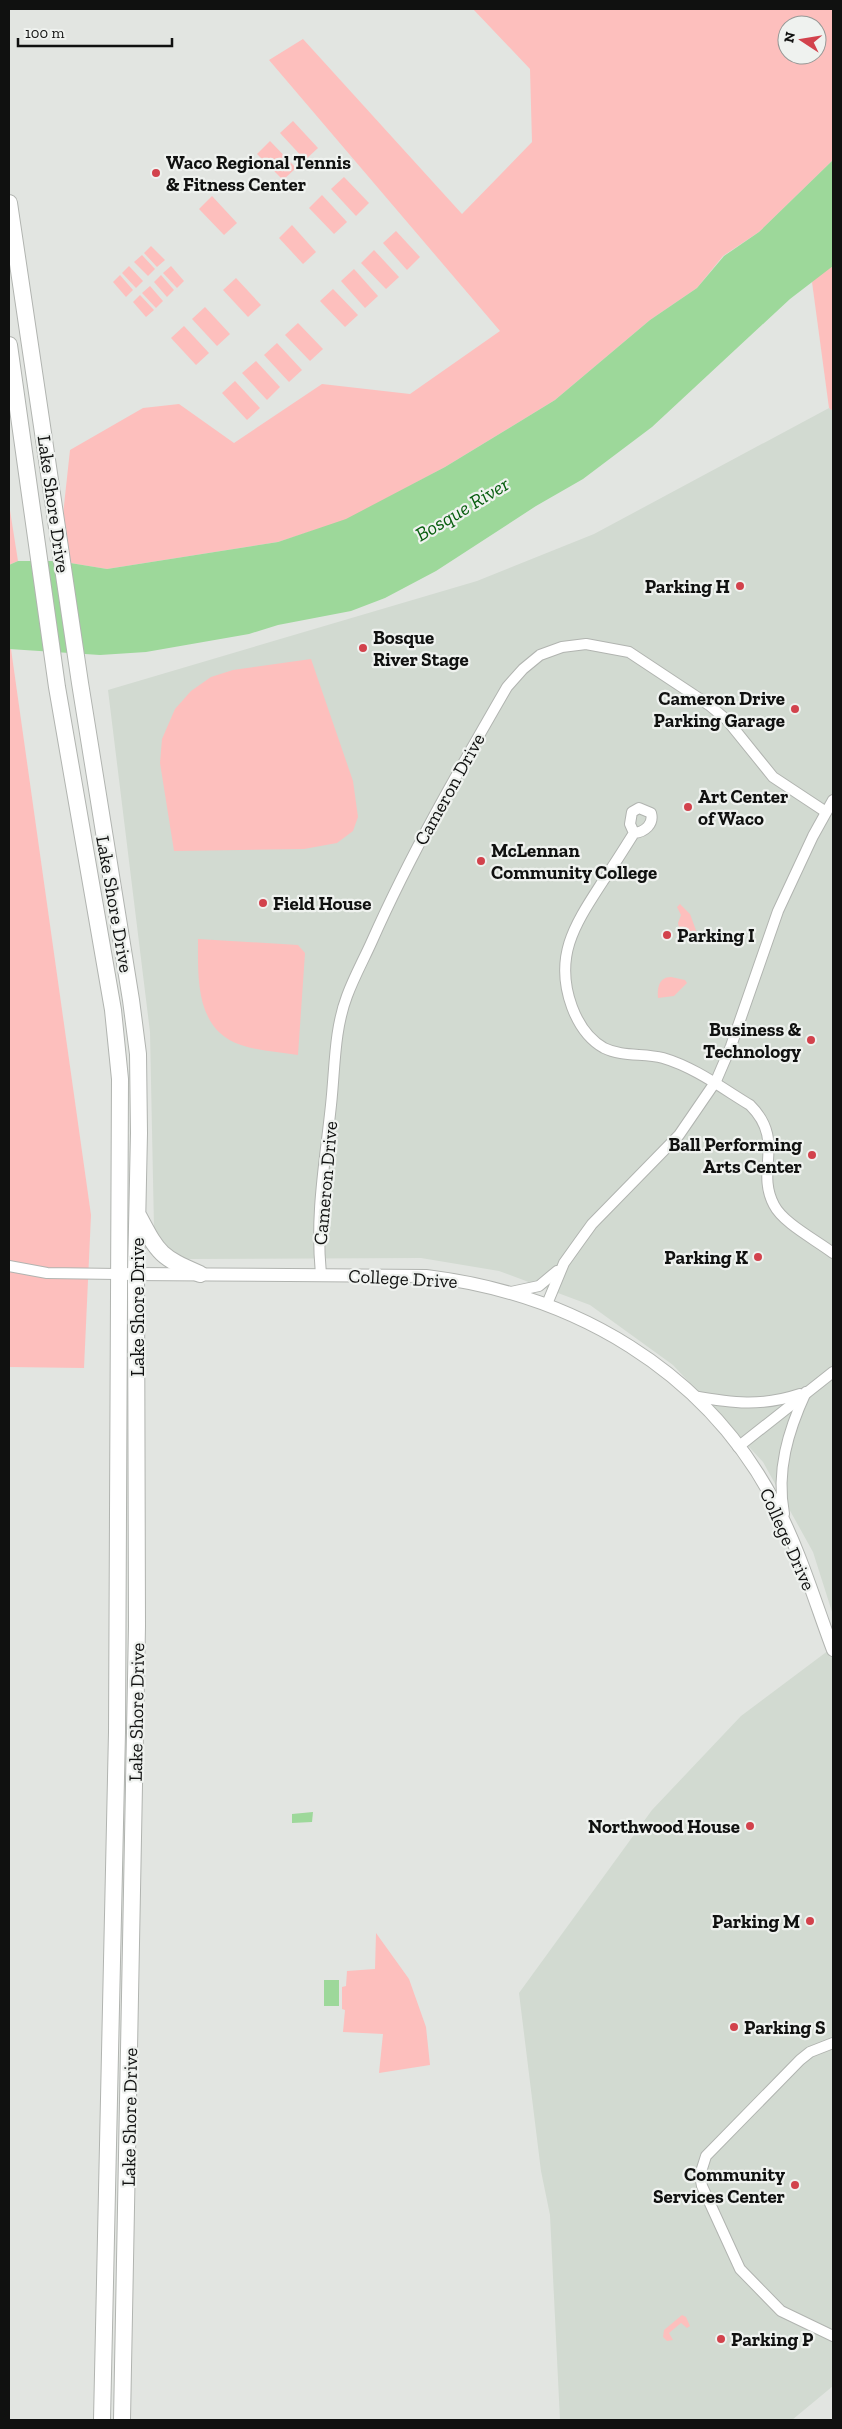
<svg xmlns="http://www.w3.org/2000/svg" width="842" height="2429" font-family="'Zilla Slab',serif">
<rect width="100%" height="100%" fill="#e2e5e1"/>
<!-- built -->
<g fill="#d2dad1">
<polygon points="829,408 833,411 833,1615 813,1552 763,1462 673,1365 590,1305 499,1271 421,1258 186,1259 173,1256 157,1238 154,1228 150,1032 108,690 477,581 594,534"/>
<polygon points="833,1647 833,2386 792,2420 560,2420 550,2215 541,2171 519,1993 652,1810 741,1716"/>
</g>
<!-- green -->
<g fill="#fdbfbd" fill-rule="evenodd">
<path d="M473,9H833V160L759,232L723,256L697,288L650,320L555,400L445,467L346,520L278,542L107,569L58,561L70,450L143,408L179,404L234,443L322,384L410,394L500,331L269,60L303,39L462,214L532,142L530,69ZM787,25H817V55H787Z"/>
<polygon points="293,121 318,148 305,160 280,133"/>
<polygon points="270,141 296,168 283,180 257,154"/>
<polygon points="344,177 369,203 356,216 331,189"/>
<polygon points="322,195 347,222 334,234 309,208"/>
<polygon points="212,196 237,223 224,235 199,209"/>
<polygon points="292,225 316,252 303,264 279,238"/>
<polygon points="396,231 420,257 407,270 383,243"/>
<polygon points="151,246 165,260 157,267 144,253"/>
<polygon points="374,250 399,277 386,289 361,263"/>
<polygon points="142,255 155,269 148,276 134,262"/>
<polygon points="833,261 833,411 829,408 812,282"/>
<polygon points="129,266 143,281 136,288 122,273"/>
<polygon points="171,266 184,281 177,288 163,273"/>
<polygon points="354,269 378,296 365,308 341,281"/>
<polygon points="120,275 133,290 126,297 113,282"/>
<polygon points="161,275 174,290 167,297 154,282"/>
<polygon points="236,278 261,305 248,317 223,290"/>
<polygon points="150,286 163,301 156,308 142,293"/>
<polygon points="333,289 358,315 345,327 320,301"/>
<polygon points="140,295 154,310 146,317 133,302"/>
<polygon points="205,307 230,334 217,346 192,319"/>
<polygon points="298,323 323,349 310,361 285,335"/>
<polygon points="184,326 209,353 196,365 171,338"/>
<polygon points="277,343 302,370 289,382 264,355"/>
<polygon points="256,361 280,387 267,400 242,373"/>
<polygon points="235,381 260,408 247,420 222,393"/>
<polygon points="9,504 18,561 9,565"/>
<polygon points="9,649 11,649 91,1215 84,1368 9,1367"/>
<polygon points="311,659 353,781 358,817 353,831 337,843 304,849 174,851 160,763 162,739 175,709 191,691 211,677 233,670"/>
<polygon points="680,904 690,914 697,933 694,937 680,933 678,923 681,915 677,907"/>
<path d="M198,939L298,945L305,953L298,1055C280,1052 259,1051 241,1045C195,1030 198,978 198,939Z"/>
<path d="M671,977L685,980L687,983L674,996L658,998C657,988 659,977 671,977Z"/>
<polygon points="376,1933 409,1979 426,2027 430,2065 379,2073 383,2034 343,2032 345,2010 342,2009 342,1987 346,1986 347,1971 375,1969"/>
<polygon points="682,2315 686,2317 690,2326 687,2328 681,2323 669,2333 673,2340 667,2341 663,2337 664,2330"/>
</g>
<!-- water -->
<g fill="#9dd89a">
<polygon points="833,160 833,266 790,299 652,427 583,479 536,506 436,571 385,598 351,611 278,625 249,634 146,652 100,655 9,649 9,565 18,561 58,561 107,569 278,542 346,519 445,467 555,400 650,320 697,288 724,256 759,232"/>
<polygon points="313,1812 312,1822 292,1823 292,1814"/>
<rect x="324" y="1980" width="15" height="26"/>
</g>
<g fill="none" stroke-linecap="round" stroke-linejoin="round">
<!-- minor casing -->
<g stroke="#b1b4b0" stroke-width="12">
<g id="minor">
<path d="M634,833L630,824L632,812L639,808L651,813C654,824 645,832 634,833C624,849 614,865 603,881C576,923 553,955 572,1007C578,1023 588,1039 604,1048C622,1057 644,1053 663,1058C694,1067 722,1088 750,1105C786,1141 755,1169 774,1205C783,1223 816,1240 833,1253"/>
<polyline points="9,1266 47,1273 118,1274"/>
<path d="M321,1274C315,1214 325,1163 331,1105C335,1069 334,1030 347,996C354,977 364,959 372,941C411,853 459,770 507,687L523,669L540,655L562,647L586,644L629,652L709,705L727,720L773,777L826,812"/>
<polyline points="511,1292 539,1286 557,1271"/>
<polyline points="547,1304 564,1263 579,1242 592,1224 679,1135 716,1081 731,1046 778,911 813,836 833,800"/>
<path d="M693,1396C732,1403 761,1407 800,1394"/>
<polyline points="738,1447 833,1372"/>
<path d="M784,1514C776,1471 788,1431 806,1392"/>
<polyline points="833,2043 810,2052 800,2060 706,2156 700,2175 702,2186 740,2269 781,2311 833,2336"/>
</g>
</g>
<!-- tertiary casing -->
<g stroke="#b1b4b0" stroke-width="14">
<path id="tertiary" d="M128,1274L426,1276C574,1294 706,1370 776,1505C800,1551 815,1602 833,1650"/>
</g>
<!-- primary casing -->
<g stroke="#b1b4b0" stroke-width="18">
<g id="primary">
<polyline points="9,203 80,683 131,1000 138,1054 139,1133 136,1274 137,1626 122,2420"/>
<polyline points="9,345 57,687 113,1010 120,1079 117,1732 102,2420"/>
<path d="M139,1217C159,1255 161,1257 200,1274"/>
</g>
</g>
<!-- minor -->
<use href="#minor" stroke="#fff" stroke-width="10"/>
<!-- tertiary -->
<use href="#tertiary" stroke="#fff" stroke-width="12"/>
<!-- primary -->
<use href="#primary" stroke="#fff" stroke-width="16"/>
</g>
<!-- markers -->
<g fill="#d2424c" stroke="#eff2ef" stroke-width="2">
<circle cx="156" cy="173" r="5"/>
<circle cx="740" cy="586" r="5"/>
<circle cx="363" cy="648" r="5"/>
<circle cx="795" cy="709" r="5"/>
<circle cx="688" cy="807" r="5"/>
<circle cx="481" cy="861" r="5"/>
<circle cx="263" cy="903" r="5"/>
<circle cx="667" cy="935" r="5"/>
<circle cx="811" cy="1040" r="5"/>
<circle cx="812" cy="1155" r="5"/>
<circle cx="758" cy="1257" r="5"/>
<circle cx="750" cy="1826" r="5"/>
<circle cx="810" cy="1921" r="5"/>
<circle cx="734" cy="2027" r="5"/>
<circle cx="795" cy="2185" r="5"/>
<circle cx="721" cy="2339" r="5"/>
</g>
<g text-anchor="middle" stroke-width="4.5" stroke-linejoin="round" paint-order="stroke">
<!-- poi labels -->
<g font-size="19" font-weight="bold" fill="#101110" stroke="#eff2ef" text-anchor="start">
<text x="166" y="169">Waco Regional Tennis<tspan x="166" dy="22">&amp; Fitness Center</tspan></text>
<text x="730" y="593" text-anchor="end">Parking H</text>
<text x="373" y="644">Bosque<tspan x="373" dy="22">River Stage</tspan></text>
<text x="785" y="705" text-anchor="end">Cameron Drive<tspan x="785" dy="22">Parking Garage</tspan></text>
<text x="698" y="803">Art Center<tspan x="698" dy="22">of Waco</tspan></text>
<text x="491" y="857">McLennan<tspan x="491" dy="22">Community College</tspan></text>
<text x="273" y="910">Field House</text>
<text x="677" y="942">Parking I</text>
<text x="801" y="1036" text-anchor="end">Business &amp;<tspan x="801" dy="22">Technology</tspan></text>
<text x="802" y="1151" text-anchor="end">Ball Performing<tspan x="802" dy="22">Arts Center</tspan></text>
<text x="748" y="1264" text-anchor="end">Parking K</text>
<text x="740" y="1833" text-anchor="end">Northwood House</text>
<text x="800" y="1928" text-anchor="end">Parking M</text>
<text x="744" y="2034">Parking S</text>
<text x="785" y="2181" text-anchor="end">Community<tspan x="785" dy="22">Services Center</tspan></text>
<text x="731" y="2346">Parking P</text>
</g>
<!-- street labels -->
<g font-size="19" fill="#101110" stroke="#eff2ef">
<text transform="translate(54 504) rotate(82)" y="7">Lake Shore Drive</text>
<text transform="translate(449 789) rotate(-61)" y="7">Cameron Drive</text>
<text transform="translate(115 904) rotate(80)" y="7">Lake Shore Drive</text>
<text transform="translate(325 1183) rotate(-85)" y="7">Cameron Drive</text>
<text transform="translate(403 1278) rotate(3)" y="7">College Drive</text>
<text transform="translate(137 1307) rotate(-90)" y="7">Lake Shore Drive</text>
<text transform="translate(788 1539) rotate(66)" y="7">College Drive</text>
<text transform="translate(136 1712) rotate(-89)" y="7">Lake Shore Drive</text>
<text transform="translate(129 2117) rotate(-89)" y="7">Lake Shore Drive</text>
</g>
<!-- water labels -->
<g font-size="20" font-style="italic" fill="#065d0d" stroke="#eff2ef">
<text transform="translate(462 509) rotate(-31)" y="7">Bosque River</text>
</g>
</g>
<!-- border -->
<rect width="842" height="2429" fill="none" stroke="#101110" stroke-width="20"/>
<!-- north arrow -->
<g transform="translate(802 40) rotate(282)"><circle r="24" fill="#eff2ef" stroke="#969896"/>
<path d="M0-4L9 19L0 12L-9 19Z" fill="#d2424c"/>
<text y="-8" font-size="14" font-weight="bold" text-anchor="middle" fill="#101110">N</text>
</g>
<!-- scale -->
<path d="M18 38v8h154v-8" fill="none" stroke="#101110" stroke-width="2.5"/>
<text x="25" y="38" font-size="15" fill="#101110" stroke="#eff2ef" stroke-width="4" paint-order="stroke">100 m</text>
</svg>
